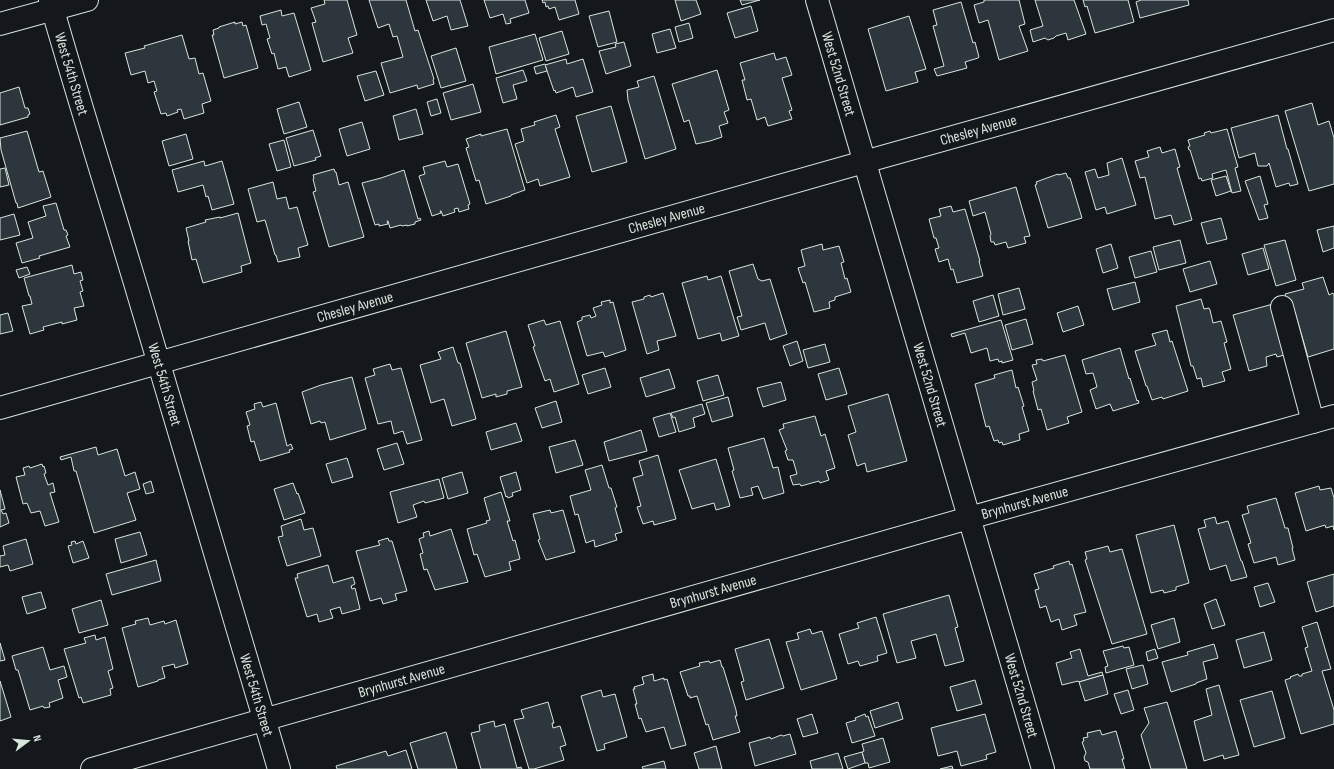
<svg xmlns="http://www.w3.org/2000/svg" width="1334" height="769" font-family="'Sofia Sans Condensed',sans-serif">
<rect width="100%" height="100%" fill="#14181c"/>
<!-- building -->
<g fill="#2c363c" stroke="#d8e6dc">
<polygon points="324,0 347,0 357,35 348,38 353,53 323,62 312,23 316,22 311,8 325,4"/>
<polygon points="369,0 406,0 415,31 418,30 434,79 433,80 434,84 418,89 417,85 390,93 381,63 403,57 397,36 393,37 389,24 378,28"/>
<polygon points="426,0 460,0 468,26 451,30 447,16 433,21"/>
<polygon points="484,0 525,0 529,13 510,19 511,23 506,24 503,14 490,18"/>
<polygon points="542,0 575,0 579,14 559,20 555,7 549,9 548,6 546,7 545,2 543,3"/>
<polygon points="675,0 696,0 701,14 681,21"/>
<polygon points="740,0 760,0 742,5"/>
<polygon points="984,0 1019,0 1025,24 1019,26 1028,51 999,60 988,20 979,23 974,5 984,2"/>
<polygon points="1035,0 1074,0 1086,34 1068,40 1066,33 1056,36 1054,38 1048,40 1045,38 1033,42 1030,30 1043,26"/>
<polygon points="1083,0 1128,0 1134,22 1095,33 1087,6 1085,7"/>
<polygon points="1141,0 1188,0 1189,5 1140,18 1136,2"/>
<polygon points="961,2 973,43 975,42 979,57 978,58 965,62 967,68 937,76 934,69 944,66 933,26 937,25 933,10"/>
<polygon points="751,6 758,31 735,38 727,13"/>
<polygon points="281,10 282,16 294,13 311,70 289,77 286,67 278,69 274,53 272,54 267,39 270,38 266,24 262,25 260,16"/>
<polygon points="609,11 617,42 598,47 589,16"/>
<polygon points="909,16 926,69 915,72 918,82 886,91 868,29"/>
<polygon points="235,22 235,24 242,22 243,26 246,25 258,68 224,78 212,35 214,35 213,30 219,28 219,27"/>
<polygon points="689,23 693,38 679,42 675,27"/>
<polygon points="670,29 676,48 657,53 652,34"/>
<polygon points="562,31 569,54 546,61 539,38"/>
<polygon points="535,34 543,60 496,74 489,47"/>
<polygon points="182,35 189,59 195,58 199,74 203,73 211,101 202,104 204,113 184,119 181,109 177,110 178,112 167,116 166,113 161,114 154,92 157,91 154,81 148,83 145,71 131,75 125,53 145,48 144,46"/>
<polygon points="624,42 631,66 606,74 599,51 616,47 615,44"/>
<polygon points="456,48 466,81 441,88 431,56"/>
<polygon points="774,53 776,60 786,57 792,75 782,78 792,110 789,111 792,119 768,126 765,117 757,120 751,99 747,100 742,80 745,80 740,63"/>
<polygon points="566,59 567,64 583,59 593,92 576,97 573,87 556,93 555,90 554,91 545,65"/>
<polygon points="545,64 547,71 536,74 534,67"/>
<polygon points="523,70 527,81 513,85 517,99 503,103 496,78"/>
<polygon points="717,70 729,110 724,112 728,123 719,126 722,137 710,141 696,144 689,120 684,122 672,84"/>
<polygon points="376,71 384,95 365,101 357,76"/>
<polygon points="654,76 676,149 645,159 628,100 627,90 639,87 637,81"/>
<polygon points="473,84 481,112 451,120 443,93"/>
<polygon points="19,87 25,108 28,108 30,114 28,115 28,117 0,125 0,93"/>
<polygon points="437,99 441,113 431,116 427,102"/>
<polygon points="299,102 307,127 284,134 277,109"/>
<polygon points="1312,103 1318,125 1329,121 1334,138 1334,184 1309,191 1285,111"/>
<polygon points="611,106 627,162 592,172 576,116"/>
<polygon points="416,109 423,134 399,140 393,116"/>
<polygon points="556,115 560,127 555,129 570,177 540,186 538,179 527,183 515,144 524,141 521,129 535,125 534,122"/>
<polygon points="1278,115 1287,149 1288,149 1298,184 1290,186 1289,183 1276,187 1269,163 1267,166 1258,166 1255,153 1239,158 1231,128"/>
<polygon points="362,122 370,149 347,156 339,129"/>
<polygon points="507,129 525,190 511,195 511,196 486,204 479,180 476,181 466,148 469,147 466,139 481,134 481,136"/>
<polygon points="1227,129 1238,167 1235,168 1241,191 1232,193 1226,170 1212,174 1213,178 1202,181 1201,178 1199,179 1190,150 1189,150 1188,147 1190,146 1188,140 1205,135 1204,133 1210,131 1211,133"/>
<polygon points="313,130 321,156 315,158 316,160 294,166 286,138"/>
<polygon points="27,131 39,172 43,171 51,197 18,208 17,203 16,203 1,150 0,138"/>
<polygon points="186,134 193,159 169,166 162,141"/>
<polygon points="284,140 291,167 277,171 269,144"/>
<polygon points="1160,147 1162,153 1175,149 1180,167 1177,168 1192,220 1174,225 1171,215 1155,219 1145,177 1140,178 1135,161 1149,157 1147,151"/>
<polygon points="1122,158 1136,205 1107,214 1105,207 1096,210 1085,172 1095,169 1098,178 1109,175 1107,163"/>
<polygon points="204,161 205,166 222,161 234,204 212,210 208,196 206,197 203,185 178,192 172,170"/>
<polygon points="445,161 447,167 458,164 470,204 468,205 469,209 459,212 458,208 454,209 455,212 443,216 441,211 440,211 441,213 432,216 419,176 425,174 423,167"/>
<polygon points="5,168 9,185 0,187 0,169"/>
<polygon points="334,169 335,172 336,172 339,185 348,182 364,237 329,247 313,192 316,191 313,179 314,178 313,175"/>
<polygon points="404,170 418,219 420,218 421,220 415,222 415,224 407,226 407,225 402,226 401,225 390,228 388,221 387,221 388,224 379,226 379,224 375,225 362,183 381,178"/>
<polygon points="1066,173 1068,178 1070,178 1082,218 1048,228 1035,185 1037,184 1036,182 1058,174 1058,175"/>
<polygon points="1226,176 1231,191 1216,196 1211,180"/>
<polygon points="1260,176 1268,204 1264,205 1268,218 1259,220 1245,181"/>
<polygon points="273,182 277,199 286,197 289,209 297,207 308,245 298,248 300,257 278,262 276,255 275,255 265,220 257,222 248,189"/>
<polygon points="1016,187 1030,236 1024,237 1026,243 1008,248 1006,242 995,245 994,242 991,242 990,236 991,234 985,212 973,216 969,201"/>
<polygon points="56,203 64,230 66,230 68,235 66,236 70,247 39,256 40,258 22,263 16,243 33,238 28,222 46,216 43,206"/>
<polygon points="951,206 953,212 965,209 980,261 979,261 983,276 957,283 953,269 951,270 948,259 939,262 935,249 939,248 936,238 934,238 929,219 941,216 939,209"/>
<polygon points="238,213 251,263 241,266 242,272 203,283 196,259 192,260 188,241 189,241 186,228 206,222 205,220 220,217 220,218"/>
<polygon points="14,214 20,235 0,240 0,218"/>
<polygon points="1221,218 1227,239 1207,244 1201,223"/>
<polygon points="1334,226 1334,248 1323,252 1317,230"/>
<polygon points="1180,240 1186,263 1159,270 1153,247"/>
<polygon points="1285,240 1296,280 1276,286 1264,245"/>
<polygon points="822,244 823,250 839,246 844,262 841,263 845,279 847,278 851,292 835,297 835,300 829,302 830,308 814,312 805,282 803,283 798,268 805,266 801,250"/>
<polygon points="1111,244 1118,268 1103,273 1096,249"/>
<polygon points="1263,248 1269,269 1248,275 1242,254"/>
<polygon points="1151,251 1157,272 1135,278 1129,257"/>
<polygon points="1210,261 1217,284 1190,292 1183,269"/>
<polygon points="753,264 758,279 762,281 770,279 787,334 770,340 765,323 741,330 737,317 742,316 729,271"/>
<polygon points="72,265 74,274 81,272 83,280 80,281 83,291 80,292 84,306 74,308 77,320 62,324 62,322 43,327 44,330 30,334 22,306 32,304 30,296 29,296 24,278"/>
<polygon points="27,267 30,274 19,278 16,270"/>
<polygon points="707,276 708,280 721,276 739,336 722,341 720,333 698,339 682,283"/>
<polygon points="1323,277 1329,295 1333,293 1334,295 1334,349 1308,357 1295,312 1290,314 1285,294 1304,289 1302,283"/>
<polygon points="1135,282 1140,302 1113,310 1107,289"/>
<polygon points="1019,288 1025,309 1003,315 998,294"/>
<polygon points="663,293 676,336 657,341 659,350 647,354 632,302 644,299 644,297 650,295 651,297"/>
<polygon points="993,295 999,316 979,322 973,301"/>
<polygon points="1201,299 1204,309 1209,308 1210,310 1213,323 1221,321 1227,342 1224,343 1231,369 1222,372 1225,381 1203,387 1201,378 1197,379 1193,366 1191,366 1176,306"/>
<polygon points="610,300 610,303 613,302 626,350 605,357 603,352 587,356 577,322 582,320 582,317 590,315 591,318 596,316 593,308 602,305 601,302"/>
<polygon points="1273,304 1288,354 1277,357 1276,354 1266,357 1267,366 1249,371 1233,315"/>
<polygon points="1078,306 1084,325 1063,332 1057,313"/>
<polygon points="8,313 13,331 0,334 0,315"/>
<polygon points="1026,319 1033,344 1012,350 1005,325"/>
<polygon points="544,320 546,325 560,321 579,384 554,392 550,379 545,381 533,347 535,346 528,325"/>
<polygon points="1001,320 1013,360 1002,363 1002,361 999,362 998,359 990,361 987,348 971,353 965,333 952,337 951,334"/>
<polygon points="1167,330 1170,342 1172,341 1188,391 1163,399 1162,397 1152,400 1147,386 1146,386 1135,351 1156,345 1152,334"/>
<polygon points="506,331 522,387 507,391 507,394 496,397 496,394 482,398 466,343"/>
<polygon points="797,341 803,361 790,366 783,346"/>
<polygon points="825,344 830,362 808,368 803,350"/>
<polygon points="453,347 458,363 460,363 476,419 452,426 444,399 431,403 420,365 441,359 438,352"/>
<polygon points="1120,348 1129,379 1130,378 1137,401 1138,400 1139,403 1113,411 1110,404 1096,409 1090,390 1097,387 1093,373 1086,374 1082,360"/>
<polygon points="1065,355 1082,412 1067,417 1069,423 1047,430 1041,409 1038,410 1033,391 1034,391 1032,382 1037,380 1032,365 1037,364 1036,360 1042,359 1043,361"/>
<polygon points="390,364 392,370 401,368 422,440 407,444 403,431 394,434 391,421 378,424 365,378 375,375 373,369"/>
<polygon points="605,368 611,387 588,394 582,375"/>
<polygon points="839,368 847,394 826,400 818,374"/>
<polygon points="669,369 675,388 646,397 640,378"/>
<polygon points="1012,370 1016,388 1018,387 1024,406 1022,407 1029,431 1019,434 1020,440 1003,445 1002,442 999,443 998,440 994,441 989,426 986,427 975,384 995,378 994,375"/>
<polygon points="718,375 724,395 703,401 697,381"/>
<polygon points="352,377 366,429 330,440 325,422 321,423 320,421 311,424 302,392 321,385"/>
<polygon points="781,382 786,400 763,407 757,388"/>
<polygon points="888,394 907,461 867,472 865,463 857,466 848,435 856,432 848,406"/>
<polygon points="728,397 733,416 712,422 706,403"/>
<polygon points="556,401 562,422 542,428 535,408"/>
<polygon points="261,402 263,407 276,403 287,446 291,444 293,449 289,450 290,452 260,461 254,441 251,442 247,426 250,425 246,412 255,409 254,404"/>
<polygon points="702,404 705,414 693,418 695,427 679,432 675,417 673,418 671,413"/>
<polygon points="670,413 676,432 659,437 653,418"/>
<polygon points="815,416 821,436 825,434 835,468 826,471 829,480 820,483 819,481 801,486 800,484 793,485 790,476 797,474 793,460 788,460 785,451 787,450 779,430 784,428 783,424"/>
<polygon points="516,423 522,441 491,450 486,432"/>
<polygon points="641,430 647,451 609,461 604,442"/>
<polygon points="764,438 773,468 778,467 784,493 763,499 758,486 751,488 753,495 740,498 732,471 734,470 728,448"/>
<polygon points="575,440 583,465 556,473 549,447"/>
<polygon points="397,443 404,464 384,470 377,449"/>
<polygon points="96,447 98,455 117,449 125,476 135,472 140,489 127,493 136,520 94,533 76,471 74,471 71,457 61,460 60,457"/>
<polygon points="658,455 676,519 654,525 653,521 643,524 637,507 641,506 633,478 643,475 639,461"/>
<polygon points="347,458 353,477 332,483 326,464"/>
<polygon points="716,459 730,506 716,510 714,503 692,509 679,470"/>
<polygon points="42,464 43,467 44,466 46,473 44,474 48,485 53,483 55,492 50,493 59,522 45,526 40,511 31,513 27,503 23,504 16,477 25,475 23,468 29,466 30,468"/>
<polygon points="602,465 609,488 611,488 617,507 615,508 622,532 615,534 617,540 595,547 594,540 586,543 578,514 575,515 570,496 591,490 585,470"/>
<polygon points="462,472 468,493 448,499 442,478"/>
<polygon points="516,472 521,490 512,493 513,496 508,498 507,496 506,497 500,477"/>
<polygon points="439,479 444,498 425,503 424,501 413,505 417,517 398,523 390,492"/>
<polygon points="151,481 154,492 146,494 143,484"/>
<polygon points="293,483 297,494 298,493 305,513 284,520 274,489"/>
<polygon points="1319,486 1320,490 1331,488 1334,498 1334,530 1333,526 1326,528 1325,525 1306,531 1295,493"/>
<polygon points="0,490 5,509 1,510 3,514 6,513 9,523 0,527"/>
<polygon points="501,492 510,521 507,521 513,541 515,540 520,559 509,562 511,570 485,577 477,554 474,555 467,529 487,523 486,521 490,520 484,498"/>
<polygon points="1276,498 1285,528 1288,528 1293,548 1292,548 1295,560 1278,565 1276,557 1254,563 1248,544 1251,543 1242,515 1249,513 1247,506"/>
<polygon points="550,510 551,513 563,510 575,552 546,560 538,540 540,539 533,514"/>
<polygon points="1215,517 1217,524 1228,521 1241,561 1242,561 1247,577 1231,581 1226,565 1210,570 1198,529 1206,527 1204,520"/>
<polygon points="301,519 304,530 313,528 321,556 287,566 278,537 283,536 281,526"/>
<polygon points="1174,525 1189,583 1176,587 1176,590 1164,593 1163,590 1151,593 1136,535"/>
<polygon points="451,529 468,582 435,590 427,569 424,570 420,554 423,553 419,539 424,537 423,533 429,531 430,536"/>
<polygon points="140,532 147,555 121,563 115,539"/>
<polygon points="388,538 389,541 392,541 407,591 395,594 397,600 383,604 381,598 370,601 356,551 380,545 378,541"/>
<polygon points="26,539 33,564 10,571 8,565 0,567 0,556 5,555 3,546"/>
<polygon points="75,541 76,544 83,541 89,558 73,563 68,546 72,545 71,542"/>
<polygon points="1108,546 1110,552 1122,549 1147,634 1112,644 1085,560 1087,559 1085,552"/>
<polygon points="156,560 161,581 112,595 106,574"/>
<polygon points="1069,561 1070,565 1072,564 1086,612 1074,615 1077,625 1062,630 1059,619 1051,622 1046,606 1040,608 1035,590 1039,589 1034,574 1054,568 1053,566"/>
<polygon points="328,565 333,583 353,577 355,584 351,586 352,589 355,588 360,609 342,614 340,607 330,610 333,618 319,622 317,614 307,617 295,578 298,578 297,574"/>
<polygon points="1334,574 1334,606 1316,612 1307,582"/>
<polygon points="1268,583 1275,602 1260,607 1254,587"/>
<polygon points="41,592 46,608 27,614 22,597"/>
<polygon points="949,595 958,627 955,628 964,661 945,666 936,634 911,641 916,658 897,663 883,614"/>
<polygon points="1216,599 1225,625 1212,629 1204,604"/>
<polygon points="101,600 108,625 79,633 72,609"/>
<polygon points="876,617 887,653 877,656 878,661 860,666 858,661 848,664 839,634 859,628 857,623"/>
<polygon points="148,618 150,625 164,621 165,624 176,620 188,664 175,668 174,664 162,667 165,678 158,680 158,681 138,687 122,628 136,624 135,621"/>
<polygon points="1174,618 1180,642 1158,649 1151,625"/>
<polygon points="1317,622 1331,669 1322,671 1334,710 1334,724 1301,734 1285,680 1291,678 1290,677 1298,674 1299,676 1302,676 1302,674 1312,671 1305,648 1308,647 1302,627"/>
<polygon points="810,629 812,634 822,631 837,679 801,690 786,642 799,639 797,633"/>
<polygon points="1264,632 1272,660 1244,668 1236,640"/>
<polygon points="95,635 96,640 105,637 113,669 108,671 113,688 110,689 111,695 83,703 81,697 79,698 64,649 86,643 84,638"/>
<polygon points="769,639 784,688 746,700 741,682 744,681 735,649"/>
<polygon points="0,643 5,660 0,661"/>
<polygon points="1214,644 1218,658 1203,662 1207,679 1196,683 1196,684 1171,692 1162,662 1188,655 1187,652"/>
<polygon points="1123,646 1124,648 1129,647 1134,665 1106,673 1105,667 1108,666 1103,651"/>
<polygon points="43,647 50,670 64,666 67,677 58,680 63,698 49,703 50,707 44,708 43,706 30,710 18,670 16,670 12,656"/>
<polygon points="1080,649 1088,676 1102,672 1103,675 1079,682 1078,681 1062,685 1056,663 1072,658 1070,652"/>
<polygon points="1155,649 1158,658 1148,661 1146,652"/>
<polygon points="720,660 722,667 723,667 736,710 737,716 735,716 740,732 713,740 708,724 706,725 697,696 690,698 690,696 688,696 680,672 700,666 699,663 709,661 710,663"/>
<polygon points="1143,665 1148,684 1132,689 1126,669"/>
<polygon points="653,674 654,681 664,678 664,680 667,679 686,745 671,749 664,727 646,732 641,718 639,719 635,704 637,704 633,689 635,689 634,687 644,684 642,677"/>
<polygon points="1103,675 1108,694 1085,701 1079,682"/>
<polygon points="975,680 982,704 957,711 950,687"/>
<polygon points="0,681 11,717 0,721"/>
<polygon points="1219,685 1239,755 1224,759 1223,755 1204,761 1194,721 1212,715 1206,689"/>
<polygon points="601,690 603,697 615,694 627,737 604,744 605,749 597,751 581,696"/>
<polygon points="1128,690 1134,710 1121,714 1114,694"/>
<polygon points="1272,691 1285,738 1254,747 1240,700"/>
<polygon points="548,702 554,723 552,723 553,728 560,726 566,745 560,747 564,760 534,769 529,769 514,720 524,718 521,710"/>
<polygon points="898,702 903,719 875,728 870,711"/>
<polygon points="1167,702 1187,769 1151,769 1141,735 1149,723 1144,708"/>
<polygon points="812,714 818,733 803,737 797,719"/>
<polygon points="865,714 866,717 868,716 875,736 852,743 846,723 856,720 855,718"/>
<polygon points="985,714 996,752 986,755 987,759 961,766 957,751 938,756 931,728"/>
<polygon points="494,721 495,727 505,724 517,768 521,767 522,769 481,769 471,733 480,731 479,725"/>
<polygon points="1100,730 1102,735 1116,731 1124,759 1122,759 1125,769 1090,769 1088,762 1085,761 1084,757 1086,753 1082,742 1084,741 1083,738 1088,737 1087,733"/>
<polygon points="446,732 457,769 418,769 410,743"/>
<polygon points="790,734 796,754 755,766 749,743 770,737 771,739 781,735 783,736"/>
<polygon points="883,738 890,762 869,768 868,763 865,763 862,752 864,751 862,744"/>
<polygon points="716,746 722,769 699,769 694,753"/>
<polygon points="406,750 412,769 337,769 336,766 386,751 388,756"/>
<polygon points="862,752 865,763 848,769 844,757"/>
<polygon points="838,753 843,769 812,769 810,761"/>
<polygon points="664,761 666,769 643,769 642,767"/>
<polygon points="952,766 953,769 940,769"/>
</g>
<g fill="none" stroke-linecap="round" stroke-linejoin="round">
<!-- minor casing -->
<g stroke="#d8e6dc" stroke-width="24">
<g id="minor">
<path id="s1" d="M50,0C78,98 109,196 138,293C185,452 231,611 279,769"/>
<path id="s2" d="M817,0L1043,769"/>
<polyline points="0,24 87,0"/>
<polyline points="1282,307 1313,422"/>
<path id="s3" d="M0,408L864,162L1334,30"/>
<path id="s4" d="M92,769L969,518L1334,416"/>
</g>
</g>
<!-- minor -->
<use href="#minor" stroke="#14181c" stroke-width="22"/>
</g>
<g text-anchor="middle" stroke-width="3" stroke-linejoin="round" paint-order="stroke">
<!-- street labels -->
<g font-size="15" fill="#d8e6dc" stroke="#14181c">
<text dy="5" stroke="none"><textPath href="#s1" startOffset="77">West 54th Street</textPath></text>
<text dy="5" stroke="none"><textPath href="#s2" startOffset="77">West 52nd Street</textPath></text>
<text dy="5" stroke="none"><textPath href="#s3" startOffset="1017">Chesley Avenue</textPath></text>
<text dy="5" stroke="none"><textPath href="#s3" startOffset="693">Chesley Avenue</textPath></text>
<text dy="5" stroke="none"><textPath href="#s3" startOffset="369">Chesley Avenue</textPath></text>
<text dy="5" stroke="none"><textPath href="#s1" startOffset="401">West 54th Street</textPath></text>
<text dy="5" stroke="none"><textPath href="#s2" startOffset="401">West 52nd Street</textPath></text>
<text dy="5" stroke="none"><textPath href="#s4" startOffset="970">Brynhurst Avenue</textPath></text>
<text dy="5" stroke="none"><textPath href="#s4" startOffset="646">Brynhurst Avenue</textPath></text>
<text dy="5" stroke="none"><textPath href="#s4" startOffset="322">Brynhurst Avenue</textPath></text>
<text dy="5" stroke="none"><textPath href="#s1" startOffset="725">West 54th Street</textPath></text>
<text dy="5" stroke="none"><textPath href="#s2" startOffset="725">West 52nd Street</textPath></text>
</g>
</g>
<!-- north arrow -->
<g transform="translate(28 741) rotate(74)" stroke="#14181c" stroke-width="3" paint-order="stroke">
<path d="M0-3L7 15L0 10L-7 15Z" fill="#d8e6dc"/>
<text y="-6" font-size="11" font-weight="bold" text-anchor="middle" fill="#d8e6dc">N</text>
</g>
</svg>
